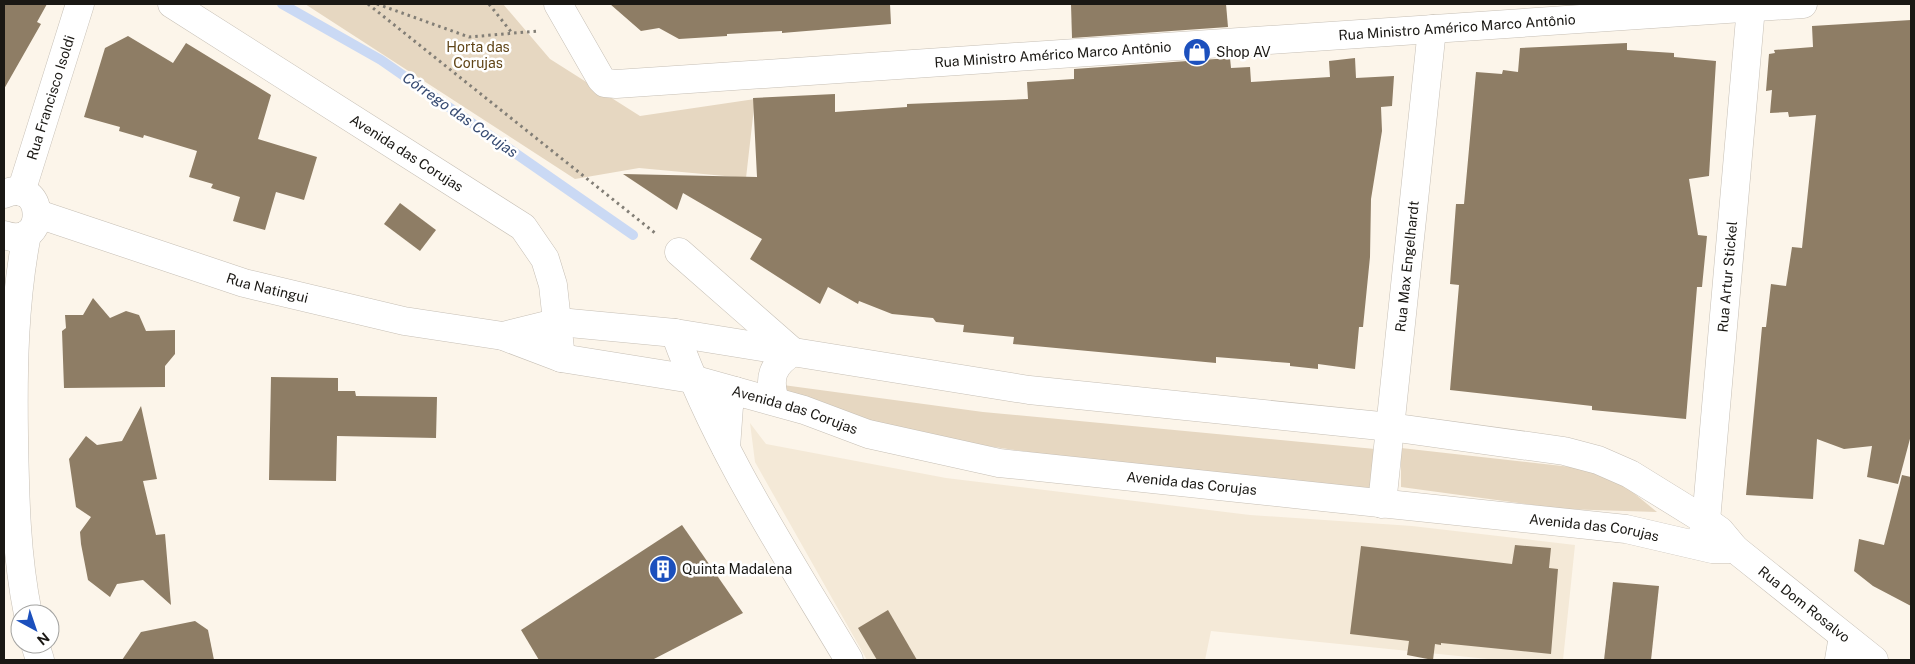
<svg xmlns="http://www.w3.org/2000/svg" width="1915" height="664" font-family="'Public Sans',sans-serif">
<rect width="100%" height="100%" fill="#fcf5ea"/>
<!-- built -->
<polygon fill="#f4e9d7" points="750,423 766,444 946,478 1250,515 1412,526 1575,545 1563,660 1498,660 1211,631 1205,660 867,660 755,462"/>
<!-- green -->
<g fill="#e6d7c1">
<polygon points="305,4 503,4 550,59 640,116 755,99 746,178 639,168 575,179"/>
<polygon points="783,385 983,412 1375,449 1375,490 1239,483 873,429 783,405"/>
<polygon points="1401,448 1607,471 1657,512 1562,509 1401,487"/>
</g>
<g fill="none" stroke-linecap="round" stroke-linejoin="round">
<!-- stream -->
<polyline stroke="#cad9f4" stroke-width="10" points="282,4 381,60 633,235"/>
</g>
<!-- building -->
<g fill="#8e7d65">
<polygon points="4,4 47,4 37,22 41,24 4,89"/>
<polygon points="610,4 890,4 891,24 782,33 782,31 727,34 727,36 679,39 659,28 641,31"/>
<polygon points="1071,4 1226,4 1228,27 1072,38"/>
<polygon points="1911,20 1911,435 1898,484 1867,477 1872,446 1844,449 1817,439 1813,499 1746,495 1762,327 1766,327 1771,284 1786,286 1792,247 1802,248 1816,115 1789,117 1788,112 1770,113 1772,90 1766,91 1769,54 1775,53 1774,50 1813,47 1812,26"/>
<polygon points="128,36 173,63 186,43 271,95 258,139 317,157 304,200 276,192 265,230 233,221 240,197 211,188 213,184 189,177 197,151 144,135 143,138 119,131 120,127 84,117 105,48"/>
<polygon points="1627,43 1627,50 1674,53 1674,57 1716,61 1709,176 1689,179 1698,235 1707,236 1702,287 1697,287 1686,419 1592,410 1592,406 1450,390 1459,285 1450,284 1456,204 1464,204 1476,72 1502,74 1503,70 1518,72 1520,48"/>
<polygon points="1230,58 1231,68 1250,67 1251,82 1330,77 1329,61 1355,58 1356,78 1394,76 1392,106 1381,107 1382,131 1371,199 1370,257 1363,327 1359,327 1355,369 1318,364 1318,369 1290,366 1290,363 1216,357 1216,363 1013,344 1014,337 963,332 964,325 936,322 933,318 892,314 859,301 858,304 828,287 820,304 750,259 762,239 683,193 677,210 623,174 757,177 753,98 835,94 835,112 907,107 907,104 1028,99 1027,82 1074,79 1074,69"/>
<polygon points="400,203 436,230 420,251 384,224"/>
<polygon points="93,298 110,318 126,311 139,315 146,331 175,330 175,354 165,366 165,387 64,388 62,331 66,328 65,315 83,315"/>
<polygon points="271,377 338,378 338,391 355,391 356,396 437,397 436,438 337,436 336,481 269,480"/>
<polygon points="141,406 157,479 143,481 156,535 165,534 171,605 143,580 117,584 110,597 88,580 81,544 80,532 91,517 76,507 69,459 86,436 97,445 122,441"/>
<polygon points="1902,475 1911,477 1911,606 1873,586 1854,571 1859,539 1884,545"/>
<polygon points="682,525 743,613 652,660 539,660 521,630"/>
<polygon points="1515,545 1551,548 1549,568 1558,569 1551,654 1441,643 1441,645 1435,644 1433,660 1407,655 1409,641 1350,634 1361,546 1512,564"/>
<polygon points="1613,582 1659,586 1651,660 1604,660"/>
<polygon points="888,610 917,660 877,660 858,628"/>
<polygon points="195,621 208,630 214,660 122,660 141,632"/>
</g>
<g fill="none" stroke-linecap="round" stroke-linejoin="round">
<!-- minor casing -->
<g stroke="#c6bfb5" stroke-width="29">
<g id="minor">
<path id="s1" d="M172,4L523,227L545,259L553,285L561,358"/>
<path id="s2" d="M558,4L601,79L605,83L616,84L1803,4"/>
<path id="s3" d="M21,192L80,4"/>
<path d="M27,234C14,301 13,368 14,436C15,496 16,555 28,614"/>
<polyline points="679,252 793,352"/>
<path d="M675,333C717,450 786,554 849,660"/>
<polyline points="726,448 729,406 735,391"/>
<path id="s4" d="M1382,504L1432,29"/>
<path id="s5" d="M1700,543L1706,521L1751,7"/>
<polyline points="35,644 40,660"/>
<polyline points="1839,660 1843,636"/>
</g>
</g>
<!-- tertiary casing -->
<g stroke="#c6bfb5" stroke-width="29">
<g id="tertiary">
<path d="M4,194C45,175 50,251 4,235"/>
<path id="s6" d="M38,214L244,283L404,321L503,336L561,358L692,379L804,410L868,434L999,463L1626,529L1712,549H1735"/>
<path id="s7" d="M503,336L559,322L675,333L1029,390L1390,427L1564,451L1598,460L1630,474L1706,521L1720,531L1735,549L1874,660"/>
<path d="M775,401C768,378 772,365 793,352"/>
</g>
</g>
<!-- path -->
<g stroke="#827e76" stroke-width="3" stroke-dasharray="2.5 4" stroke-linecap="butt">
<polyline points="368,4 655,233"/>
<polyline points="377,4 469,37 538,31"/>
<polyline points="489,4 512,33"/>
</g>
<!-- minor -->
<use href="#minor" stroke="#fff" stroke-width="28"/>
<!-- tertiary -->
<use href="#tertiary" stroke="#fff" stroke-width="28"/>
</g>
<!-- icons -->
<defs>
<g id="shop-disc" transform="scale(1.4375)"><circle r="9.5" fill="#1c50bd" stroke="#fff"/><path d="M-5-2.5h2.3a2.7 3.5 0 0 1 5.4 0H5L5.5 6h-11ZM-1.5-2.5h3a1.5 2.3 0 0 0-3 0Z" fill="#fff"/></g>
<g id="building-disc" transform="scale(1.4375)"><circle r="9.5" fill="#1c50bd" stroke="#fff"/><path d="M-4-6H4V6H1V3H-1V6H-4ZM-2.5-4.3h1.7v1.8h-1.7ZM.8-4.3h1.7v1.8H.8ZM-2.5-1h1.7V.8h-1.7ZM.8-1h1.7V.8H.8Z" fill="#fff"/></g>
</defs>
<g fill-rule="evenodd">
<use href="#shop-disc" x="1197" y="52"/>
<use href="#building-disc" x="663" y="569"/>
</g>
<g text-anchor="middle" stroke-width="5" stroke-linejoin="round" paint-order="stroke">
<!-- street labels -->
<g font-size="14" fill="#1a1814" stroke="#fff">
<text dy="5" stroke="none"><textPath href="#s2" startOffset="946">Rua Ministro Américo Marco Antônio</textPath></text>
<text dy="5" stroke="none"><textPath href="#s2" startOffset="541">Rua Ministro Américo Marco Antônio</textPath></text>
<text dy="5" stroke="none"><textPath href="#s3" startOffset="99">Rua Francisco Isoldi</textPath></text>
<text dy="5" stroke="none"><textPath href="#s1" startOffset="278">Avenida das Corujas</textPath></text>
<text dy="5" stroke="none"><textPath href="#s4" startOffset="239">Rua Max Engelhardt</textPath></text>
<text dy="5" stroke="none"><textPath href="#s5" startOffset="268">Rua Artur Stickel</textPath></text>
<text dy="5" stroke="none"><textPath href="#s6" startOffset="241">Rua Natingui</textPath></text>
<text dy="5" stroke="none"><textPath href="#s6" startOffset="784">Avenida das Corujas</textPath></text>
<text dy="5" stroke="none"><textPath href="#s6" startOffset="1189">Avenida das Corujas</textPath></text>
<text dy="5" stroke="none"><textPath href="#s6" startOffset="1594">Avenida das Corujas</textPath></text>
<text dy="5" stroke="none"><textPath href="#s7" startOffset="1360">Rua Dom Rosalvo</textPath></text>
</g>
<!-- park labels -->
<g font-size="14" fill="#604518" stroke="#fff">
<text x="478" y="52">Horta das<tspan x="478" dy="16">Corujas</tspan></text>
</g>
<!-- poi labels -->
<g font-size="14" fill="#1a1814" stroke="#fff" text-anchor="start">
<text x="1216" y="57">Shop AV</text>
<text x="682" y="574">Quinta Madalena</text>
</g>
<!-- water labels -->
<g font-size="15" font-style="italic" fill="#374b72" stroke="#fff">
<text transform="translate(460 115) rotate(35)" y="5">Córrego das Corujas</text>
</g>
</g>
<!-- border -->
<rect width="1915" height="664" fill="none" stroke="#1a1814" stroke-width="10"/>
<!-- north arrow -->
<g transform="translate(35 629) rotate(140)"><circle r="24" fill="#ffffff" stroke="#a3a3a1"/>
<path d="M0-4L9 19L0 12L-9 19Z" fill="#1c50bd"/>
<text y="-8" font-size="14" font-weight="bold" text-anchor="middle" fill="#1a1814">N</text>
</g>
</svg>
